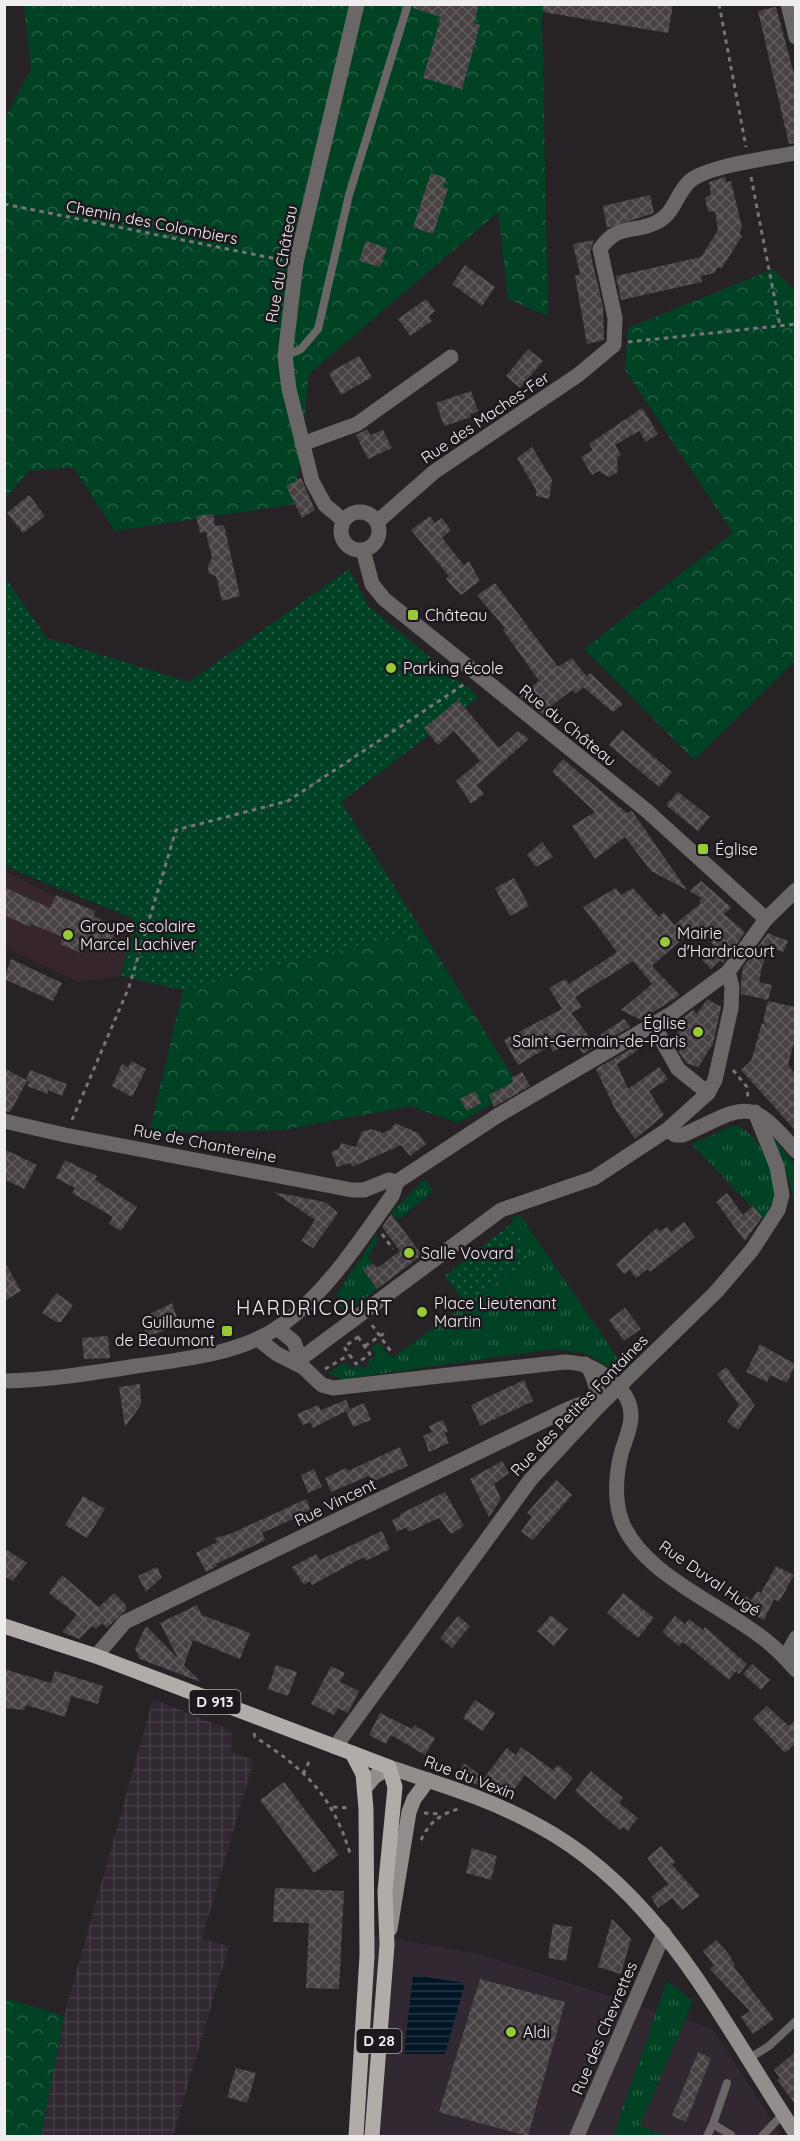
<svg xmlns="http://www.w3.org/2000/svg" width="800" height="2141" font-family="Quicksand,sans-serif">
<defs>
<pattern id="industrial-grid" width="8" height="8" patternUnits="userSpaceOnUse" patternTransform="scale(1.5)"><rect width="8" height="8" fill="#312831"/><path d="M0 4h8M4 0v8" fill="none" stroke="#453d45"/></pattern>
<pattern id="grass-tufts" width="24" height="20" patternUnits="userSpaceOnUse" patternTransform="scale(1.5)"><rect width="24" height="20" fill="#024224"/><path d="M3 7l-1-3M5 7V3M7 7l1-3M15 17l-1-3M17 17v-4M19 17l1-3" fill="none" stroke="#275e44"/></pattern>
<pattern id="forest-crowns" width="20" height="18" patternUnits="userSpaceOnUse" patternTransform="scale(1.5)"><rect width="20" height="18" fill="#024224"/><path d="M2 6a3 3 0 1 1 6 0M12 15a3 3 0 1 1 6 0" fill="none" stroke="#275e44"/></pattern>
<pattern id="park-dots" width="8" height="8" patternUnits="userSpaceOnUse" patternTransform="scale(1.5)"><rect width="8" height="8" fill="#024224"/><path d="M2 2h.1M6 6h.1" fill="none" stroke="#275e44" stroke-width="1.8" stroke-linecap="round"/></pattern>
<pattern id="water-rules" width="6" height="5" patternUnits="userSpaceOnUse" patternTransform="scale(1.5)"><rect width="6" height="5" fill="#001525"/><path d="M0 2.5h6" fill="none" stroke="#263745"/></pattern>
<pattern id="building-cross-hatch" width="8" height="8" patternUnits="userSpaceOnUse" patternTransform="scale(1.5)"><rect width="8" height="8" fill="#474144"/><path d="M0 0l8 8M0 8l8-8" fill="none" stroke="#625d5f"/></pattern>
</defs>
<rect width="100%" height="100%" fill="#262226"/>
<!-- built -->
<polygon fill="#312831" points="374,1935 479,1954 713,2029 782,2136 361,2136"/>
<!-- industrial -->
<polygon fill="url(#industrial-grid)" points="153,1699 232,1731 231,1752 254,1760 202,1939 229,1946 173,2136 41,2136 64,2016"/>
<!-- education -->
<polygon fill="#36252d" points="4,871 108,922 135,919 121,976 77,982 5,947"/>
<!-- grass -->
<g fill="url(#grass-tufts)">
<path d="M735,1125C757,1131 775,1170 774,1192C774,1202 768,1210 763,1219L692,1144Z"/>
<polygon points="774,1138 795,1165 794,1201 788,1177 772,1141"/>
<polygon points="425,1179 433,1191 398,1220 391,1212"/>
<polygon points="520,1215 626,1370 621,1373 616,1371 585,1353 554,1349 343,1379 327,1373 346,1362 352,1369 359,1365 362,1369 369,1365 368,1362 376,1355 371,1348 378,1342 392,1358 529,1259 511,1218"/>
<polygon points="376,1235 379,1238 368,1258 373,1263 363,1270 377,1289 352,1309 348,1306 340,1307 337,1303 340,1298 336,1295"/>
<polygon points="667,1981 693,2001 640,2125 665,2136 613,2136"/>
</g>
<!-- forest -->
<g fill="url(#forest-crowns)">
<polygon points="24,5 544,5 542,18 548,316 508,299 498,212 309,374 295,504 115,531 73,467 29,471 5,498 4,120 31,69"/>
<polygon points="773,269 795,291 795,661 694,760 584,649 733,533 625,370 628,328"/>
<polygon points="421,929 520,1088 458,1123 411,1106 283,1130 149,1133 183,990"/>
<polygon points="5,1998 64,2016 41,2136 5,2136"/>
</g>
<!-- park -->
<g fill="url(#park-dots)">
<polygon points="349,569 369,607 479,697 341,802 421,929 183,990 121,976 134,919 5,866 4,576 47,638 189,682"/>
<polygon points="513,1222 529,1259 466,1304 445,1276"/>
</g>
<!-- water -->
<polygon fill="url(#water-rules)" points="413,1975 465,1983 445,2054 404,2054"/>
<!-- building -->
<g fill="url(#building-cross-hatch)">
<polygon points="414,4 479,4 474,23 480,25 462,89 423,78 441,17 413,8"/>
<polygon points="544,4 673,4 668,33 543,12"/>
<polygon points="776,7 795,78 795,143 789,144 758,11"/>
<polygon points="431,173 446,178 443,187 448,189 433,234 413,227"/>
<polygon points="725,177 726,182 731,181 742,228 739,233 742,236 721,269 718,267 714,273 701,276 702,282 621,300 616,276 701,257 718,230 715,211 708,212 705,197 711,195 709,182"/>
<polygon points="650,195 654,213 607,228 603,206"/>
<polygon points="594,240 590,251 603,307 604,340 587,344 575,276 580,274 573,244"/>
<polygon points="366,241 387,248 380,267 359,261"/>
<polygon points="465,265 495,287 482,306 452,284"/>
<polygon points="426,299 435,311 429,316 432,321 410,336 398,319"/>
<polygon points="528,349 543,361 520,388 506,376"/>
<polygon points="359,356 372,377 341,395 329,373"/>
<polygon points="471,391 478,411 470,414 471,417 444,426 436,403"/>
<polygon points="642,408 658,434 646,442 639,431 615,445 621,455 617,458 618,472 609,477 598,471 592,475 581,457 593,450 589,444"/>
<polygon points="367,429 370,435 383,430 392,448 368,459 356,435"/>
<polygon points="532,447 552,480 549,499 536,496 536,490 517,458"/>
<polygon points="301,478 315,510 302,518 286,486"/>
<polygon points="29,495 45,516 23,533 7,513"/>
<polygon points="213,514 215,526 224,525 240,596 222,601 216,576 209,574 208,566 212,558 206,532 200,533 196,516"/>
<polygon points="430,516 435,523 442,518 451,530 442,538 464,565 469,561 480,581 461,595 453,587 446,579 449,576 411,530"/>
<polygon points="495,583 558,667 572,658 586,676 590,673 623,704 613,712 583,687 576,694 572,690 550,707 553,709 544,716 519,696 539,681 503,630 505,628 477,595"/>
<polygon points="458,700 499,748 518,731 529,739 477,785 484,794 471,804 456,781 480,761 454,731 438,745 424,728"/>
<polygon points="622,730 672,772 659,787 609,745"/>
<polygon points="563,759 627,813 632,811 687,890 651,871 625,837 595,859 572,826 595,812 552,772"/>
<polygon points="678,792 710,817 698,831 666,805"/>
<polygon points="542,842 553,857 536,867 527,855"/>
<polygon points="514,878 529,906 510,916 495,888"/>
<polygon points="701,881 731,907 724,914 745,932 723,963 720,960 711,969 702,960 716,948 697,926 652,966 680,995 641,1020 621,1010 652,984 633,961 575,997 582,1007 571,1013 592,1040 624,1019 630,1027 583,1054 574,1040 553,1052 550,1046 518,1065 504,1040 562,1009 549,988 565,979 569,984 617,952 583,907 616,888 621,895 633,888 659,917 664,912 674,925 701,903 699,901 702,898 689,891"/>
<polygon points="4,887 50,908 56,895 95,911 93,916 117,927 107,953 85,944 81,953 60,944 63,937 31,924 30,927 4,915"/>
<polygon points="768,933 788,941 783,952 772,948 762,966 759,982 772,985 768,1000 741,994 741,981 743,967"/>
<polygon points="11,959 62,983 53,1001 4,979"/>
<polygon points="707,999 721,1007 713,1044 698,1067 686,1063 679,1052 682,1043 674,1038 685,1021 681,1019 693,1010 697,1014"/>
<polygon points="768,1001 795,1007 795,1038 788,1065 795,1074 795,1130 741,1070 751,1061 762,1023 768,1026 763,1021"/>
<polygon points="641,1043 644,1046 617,1064 628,1089 659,1067 668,1079 649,1091 664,1115 635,1139 615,1109 596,1069"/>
<polygon points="132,1061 146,1069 132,1097 112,1086 122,1064 128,1067"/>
<polygon points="4,1068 26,1080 30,1070 67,1084 62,1096 48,1090 47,1094 27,1086 29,1082 27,1081 10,1112 4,1111"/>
<polygon points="522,1072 530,1086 494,1107 489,1095 513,1082 511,1078"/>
<polygon points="475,1091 481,1103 467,1111 460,1099"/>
<polygon points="395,1123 418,1133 426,1144 410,1156 401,1145 352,1167 350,1163 337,1167 331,1152 339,1149 341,1143 356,1147 362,1132 371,1129 383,1133 391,1129"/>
<polygon points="4,1149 37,1165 24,1189 4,1179"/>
<polygon points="65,1160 97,1176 95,1180 137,1207 121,1231 109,1224 113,1217 72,1193 75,1188 56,1178"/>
<polygon points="274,1192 325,1202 338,1213 313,1248 301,1241 315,1220"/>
<polygon points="727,1193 743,1215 753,1206 762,1217 745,1241 716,1202"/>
<polygon points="391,1214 422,1255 377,1289 363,1270 373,1263 377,1268 400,1251 382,1227"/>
<polygon points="684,1222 695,1237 650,1272 648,1269 636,1278 630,1270 624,1274 616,1264 657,1228 660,1231 667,1227 671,1232"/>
<polygon points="4,1261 21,1291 4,1301"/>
<polygon points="56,1293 73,1305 61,1322 56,1322 42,1313"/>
<polygon points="172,1303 180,1326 147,1336 141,1318"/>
<polygon points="625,1308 641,1329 624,1341 609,1320"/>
<polygon points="108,1336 110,1358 84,1359 82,1338"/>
<polygon points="760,1344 795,1364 787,1383 770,1375 767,1382 746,1372"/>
<polygon points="726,1367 755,1405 738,1430 727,1422 739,1405 717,1374"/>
<polygon points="524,1380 533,1401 480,1426 471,1405"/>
<polygon points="140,1384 141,1405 125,1427 119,1387"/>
<polygon points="346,1400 350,1409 313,1428 310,1422 303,1425 297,1414 318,1405 321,1410"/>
<polygon points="364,1403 371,1420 353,1427 346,1411"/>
<polygon points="443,1420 448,1431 445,1433 449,1443 429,1452 423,1436 432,1432 429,1426"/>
<polygon points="400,1447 408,1466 372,1482 369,1476 331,1492 325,1478 346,1468 348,1471"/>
<polygon points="502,1461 509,1473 494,1484 501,1499 489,1517 470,1479"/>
<polygon points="314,1469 322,1487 308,1493 301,1475"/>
<polygon points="556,1480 572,1495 533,1540 521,1532 532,1516 527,1513"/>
<polygon points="445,1492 464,1526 451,1534 439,1518 409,1532 406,1527 397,1532 392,1520 401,1516 400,1514"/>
<polygon points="83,1496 105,1509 87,1538 65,1525"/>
<polygon points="306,1499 311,1511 262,1533 265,1540 216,1564 217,1566 206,1572 196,1553 217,1542 215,1538 230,1534"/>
<polygon points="382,1531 390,1549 366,1561 364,1557 312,1585 310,1581 304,1585 292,1567 316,1554 320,1560"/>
<polygon points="4,1548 27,1563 13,1581 4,1576"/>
<polygon points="776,1566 794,1575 779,1602 774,1599 764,1620 738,1607 745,1596 752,1600 757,1591 761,1593"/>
<polygon points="157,1567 162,1577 146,1592 138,1576"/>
<polygon points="62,1575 99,1607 114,1593 126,1605 126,1610 107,1628 102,1623 96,1629 92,1626 79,1639 62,1632 77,1615 49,1593"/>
<polygon points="623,1593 654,1618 638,1638 607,1613"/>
<polygon points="197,1605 202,1615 250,1633 240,1659 193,1640 184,1665 201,1682 140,1659 135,1649 146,1626 178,1658 160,1623"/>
<polygon points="551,1615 568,1629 554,1646 537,1631"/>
<polygon points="458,1616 470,1626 452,1648 440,1638"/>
<polygon points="675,1616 685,1624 689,1619 703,1630 705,1627 747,1664 739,1674 736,1671 729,1680 683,1642 679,1646 662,1632"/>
<polygon points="752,1664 770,1680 761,1690 743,1674"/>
<polygon points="276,1665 297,1672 288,1696 268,1689"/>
<polygon points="331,1666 345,1673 340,1682 359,1691 348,1713 338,1708 334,1715 311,1704"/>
<polygon points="4,1669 51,1683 55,1671 103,1686 98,1704 71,1696 65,1717 26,1705 24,1710 4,1708"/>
<polygon points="475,1700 495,1713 483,1731 463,1718"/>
<polygon points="767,1706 789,1726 795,1720 795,1744 785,1753 753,1719"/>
<polygon points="380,1713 412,1729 414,1725 435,1738 425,1755 391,1735 386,1744 369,1735"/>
<polygon points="521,1747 553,1770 558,1765 573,1778 555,1800 525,1775 510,1795 455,1777 464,1763 484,1778 507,1748 516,1755"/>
<polygon points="591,1771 623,1798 619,1803 638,1818 628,1831 622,1827 620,1830 575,1791"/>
<polygon points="284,1782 339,1855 314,1873 260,1800"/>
<polygon points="661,1846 675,1862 672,1865 700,1896 682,1910 672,1898 658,1908 651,1897 668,1884 647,1858"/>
<polygon points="472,1848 497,1856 491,1880 466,1873"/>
<polygon points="275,1888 344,1891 339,1989 306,1988 309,1923 273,1922"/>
<polygon points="612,1919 631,1939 621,1974 598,1967"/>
<polygon points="553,1924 572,1927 566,1961 548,1958"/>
<polygon points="716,1940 728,1953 735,1965 733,1966 774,2019 753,2034 741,2017 750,2011 710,1969 714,1965 703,1951"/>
<polygon points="480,1979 565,2002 528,2136 439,2112"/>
<polygon points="698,2052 711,2058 686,2122 672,2116"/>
<polygon points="795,2052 795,2104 777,2080 780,2078 774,2070"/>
<polygon points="236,2068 256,2073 247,2103 227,2097"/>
</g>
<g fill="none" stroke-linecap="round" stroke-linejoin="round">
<!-- path -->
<g stroke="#787478" stroke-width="3" stroke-dasharray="4.5 4.5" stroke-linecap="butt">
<polyline points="719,4 746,147"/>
<polyline points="751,177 780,326"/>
<polyline points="4,204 282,260"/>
<polyline points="628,342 796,324"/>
<polyline points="733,1070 747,1087 748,1097"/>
<polyline points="72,1120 129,987 176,830 288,801 466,683"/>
<polyline points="382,1234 393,1249"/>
<polyline points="372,1325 392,1353"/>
<polygon points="358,1337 370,1354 356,1364 344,1347"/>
<polyline points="365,1346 386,1332"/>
<polyline points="325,1369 349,1355"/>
<path d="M254,1733L255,1737C305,1769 332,1795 350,1853"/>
<polyline points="303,1774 311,1758"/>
<polyline points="333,1807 350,1808"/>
<polyline points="424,1813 441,1814"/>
<path d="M421,1840C430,1821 441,1814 461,1808"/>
</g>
<!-- lane -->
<g stroke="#6a6766" stroke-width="8">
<polyline points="285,356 301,349 318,329 349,195 408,4"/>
<polyline points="748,2059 769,2046 796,2021"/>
<polyline points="727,2083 713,2124 731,2135"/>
<polyline points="707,2136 713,2124"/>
<polyline points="762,2136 783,2114"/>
</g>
<!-- street -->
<g stroke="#6a6766" stroke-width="15">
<polyline points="788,4 796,37"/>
<polyline points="302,444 357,424 451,357"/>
<circle cx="360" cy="531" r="19"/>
<polyline points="343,520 325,505 312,481 289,389 285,356 296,263 357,4"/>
<path d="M377,522L434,472L578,375L614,345L615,318L600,249C619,221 635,235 659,221C675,212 677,192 690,181C707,166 770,158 796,153"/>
<polyline points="363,550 372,584 384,599 646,810 766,919"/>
<polyline points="654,1026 678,1069 708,1093"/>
<polyline points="4,1121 65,1135 352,1190 364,1190 389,1180 397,1182"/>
<path d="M667,1130L675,1135H683C745,1107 748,1094 796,1151"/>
<polyline points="277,1328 294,1342 303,1367"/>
<path d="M258,1339L277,1354L303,1367L322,1385L333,1388L565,1362C583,1363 596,1367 610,1380C617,1386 625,1392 628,1401C636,1419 626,1436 621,1454C616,1475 614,1500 622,1522C646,1582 741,1610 785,1658"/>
<polyline points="295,1363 501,1210 594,1178 667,1130 708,1093 715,1080 731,1008 732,987 728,972"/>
<path d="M585,1364C596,1374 593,1390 604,1400"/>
<path d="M4,1381C49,1380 92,1373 136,1366C185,1359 242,1354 283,1324C329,1290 359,1241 392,1196L397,1182L401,1179L497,1116L671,1014L728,972L766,919L796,890"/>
<polyline points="796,1638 785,1658 796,1670"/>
<polyline points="96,1656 125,1622 568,1409 592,1400 600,1405"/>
<polyline points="335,1747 531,1479 600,1405 716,1292 752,1250 778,1210 782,1195 777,1167 755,1112"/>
<polyline points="577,2136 664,1933"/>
</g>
<!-- secondary -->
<g stroke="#938e8c" stroke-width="15">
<path d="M365,1788L374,1777L389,1767C439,1784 490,1799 537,1825C661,1891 721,2021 796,2134"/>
<polyline points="390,1929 409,1812 414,1799 428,1780"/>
</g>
<!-- primary -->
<g stroke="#b2aca9" stroke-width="15">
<polyline points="4,1626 96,1656 389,1767 395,1787 385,1891 387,1945 372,2136"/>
<polyline points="352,1753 363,1774 366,1809 367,1956 356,2136"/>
</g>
</g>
<!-- markers -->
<g fill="#98cb37" stroke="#1c181d" stroke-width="2">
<rect x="407" y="609" width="12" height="12" rx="3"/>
<circle cx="391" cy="668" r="6"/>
<rect x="697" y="843" width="12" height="12" rx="3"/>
<circle cx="68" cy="935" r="6"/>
<circle cx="665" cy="942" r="6"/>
<circle cx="698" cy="1032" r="6"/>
<circle cx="409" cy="1253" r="6"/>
<circle cx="422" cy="1312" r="6"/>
<rect x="221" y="1325" width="12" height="12" rx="3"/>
<circle cx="511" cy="2032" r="6"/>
</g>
<g text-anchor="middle" stroke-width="5" stroke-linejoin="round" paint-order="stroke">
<!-- shield labels -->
<g fill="#1c181d" stroke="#b0adb1" stroke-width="1.5">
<rect x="189.5" y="1690" width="51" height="24" rx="4.5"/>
<rect x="356.5" y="2029" width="45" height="24" rx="4.5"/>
</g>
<g font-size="15" font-weight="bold" fill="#f0edf0">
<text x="215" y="1707">D 913</text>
<text x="379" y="2046">D 28</text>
</g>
<!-- street labels -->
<g font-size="16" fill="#f0edf0" stroke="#1c181d">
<text transform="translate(152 222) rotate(11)" y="6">Chemin des Colombiers</text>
<text transform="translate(281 264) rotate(-80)" y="6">Rue du Château</text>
<text transform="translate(485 417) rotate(-34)" y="6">Rue des Maches-Fer</text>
<text transform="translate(568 725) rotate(39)" y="6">Rue du Château</text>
<text transform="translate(205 1143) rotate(11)" y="6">Rue de Chantereine</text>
<text transform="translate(579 1405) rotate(-46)" y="6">Rue des Petites Fontaines</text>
<text transform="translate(335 1502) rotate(-26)" y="6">Rue Vincent</text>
<text transform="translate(710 1578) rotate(35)" y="6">Rue Duval Hugé</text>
<text transform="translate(470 1777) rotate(21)" y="6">Rue du Vexin</text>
<text transform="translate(604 2028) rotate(-67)" y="6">Rue des Chevrettes</text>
</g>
<!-- poi labels -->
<g font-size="16" fill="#f0edf0" stroke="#1c181d" text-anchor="start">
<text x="425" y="621">Château</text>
<text x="403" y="674">Parking école</text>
<text x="715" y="855">Église</text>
<text x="80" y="932">Groupe scolaire<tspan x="80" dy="18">Marcel Lachiver</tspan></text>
<text x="677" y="939">Mairie<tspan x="677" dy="18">d'Hardricourt</tspan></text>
<text x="686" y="1029" text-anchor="end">Église<tspan x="686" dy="18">Saint-Germain-de-Paris</tspan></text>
<text x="421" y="1259">Salle Vovard</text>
<text x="434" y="1309">Place Lieutenant<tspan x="434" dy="18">Martin</tspan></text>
<text x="215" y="1328" text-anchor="end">Guillaume<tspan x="215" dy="18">de Beaumont</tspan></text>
<text x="523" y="2038">Aldi</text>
</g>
<!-- quarter labels -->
<g font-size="20" letter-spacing="1.5" fill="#f0edf0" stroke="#1c181d">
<text x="315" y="1315">HARDRICOURT</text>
</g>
</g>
<!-- border -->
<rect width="800" height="2141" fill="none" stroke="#f0edf0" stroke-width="12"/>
</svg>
